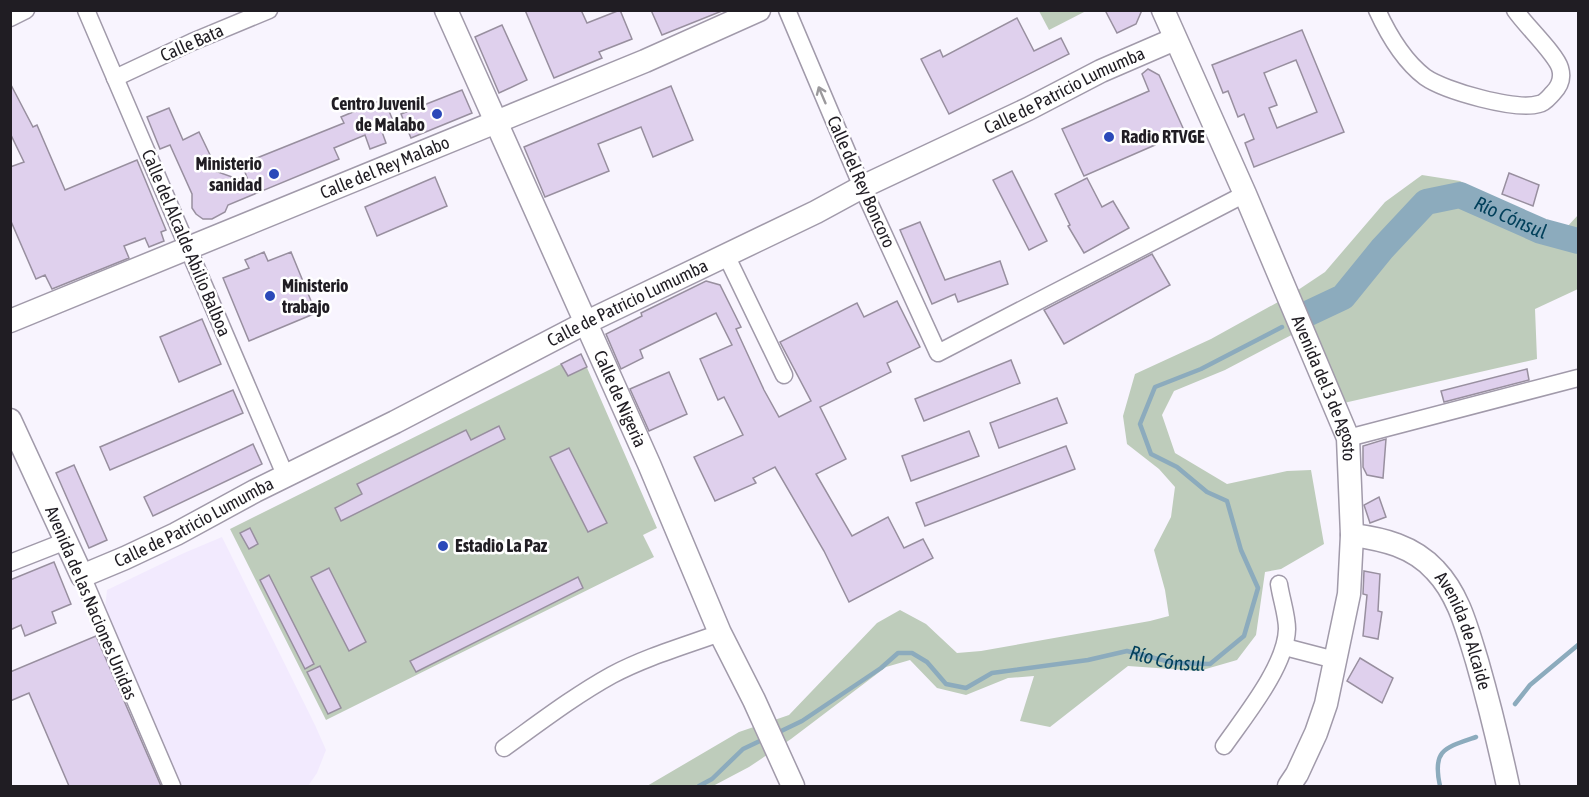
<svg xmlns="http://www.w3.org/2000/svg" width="1589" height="797" font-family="'Asap Condensed',sans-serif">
<rect width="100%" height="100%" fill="#f8f4fe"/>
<!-- built -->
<polygon fill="#f2eafe" points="222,537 315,725 326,750 317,773 308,786 175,786 105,608 107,590 184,553"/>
<!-- green -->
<g fill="#beccbb">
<polygon points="1039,11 1086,11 1049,30"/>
<polygon points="1422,175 1460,181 1520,212 1567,227 1578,215 1578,289 1535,309 1537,359 1335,405 1303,329 1225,370 1174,391 1162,415 1175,453 1227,484 1287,471 1311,470 1324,544 1281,569 1265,572 1256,635 1237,660 1199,671 1128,666 1050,727 1020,721 1034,676 1008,678 966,695 937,688 910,660 886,667 791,739 749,767 713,786 647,786 739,732 789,715 877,623 900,610 926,624 957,653 981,651 1150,621 1169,616 1165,590 1154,550 1171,517 1175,487 1159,469 1127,444 1123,416 1135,374 1211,339 1289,296 1325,272 1385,202"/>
<polygon points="581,354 657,528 643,535 654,557 326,720 230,529"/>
</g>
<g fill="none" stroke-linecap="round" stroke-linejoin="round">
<!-- stream -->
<g stroke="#8cabbd" stroke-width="4.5">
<polyline points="1515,704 1530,685 1578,645"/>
<path id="s1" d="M777,733L802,721L881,668L898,653H912L927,662L946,684L966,688L992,673L1088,660L1127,651L1174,663L1210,664L1244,636L1258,588L1241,550L1227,501L1207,492L1177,467L1151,454L1140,424L1155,387L1201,369L1282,327"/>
<polyline points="699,786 712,779 743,749 764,739"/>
<path d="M1440,786C1432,750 1444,748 1476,737"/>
</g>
<!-- river -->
<path stroke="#8cabbd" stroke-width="26" id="s2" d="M1309,313L1343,297L1382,249L1426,202L1460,195L1541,231L1578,241"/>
</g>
<!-- building -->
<g fill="#dfd0ed" stroke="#988f9f" stroke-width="1.5" fill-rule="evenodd">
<polygon points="525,10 581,10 587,23 620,10 632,39 599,52 602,58 554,78"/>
<polygon points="651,10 722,10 722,11 662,35"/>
<polygon points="1105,10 1142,10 1136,24 1117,33"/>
<polygon points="1017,18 1034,51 1061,38 1069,54 949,114 921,59 940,50 943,57"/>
<polygon points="502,25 527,80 499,93 475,37"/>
<path d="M1302,30L1344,132L1254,167L1245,143L1254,139L1244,114L1238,117L1228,91L1223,93L1212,65ZM1296,60L1317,112L1277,128L1269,108L1277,105L1264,73Z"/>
<polygon points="1148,69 1159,75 1183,128 1152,138 1155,145 1084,176 1062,129 1149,91 1142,74"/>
<polygon points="10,83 33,127 37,125 65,190 137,160 166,230 161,232 164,241 149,247 145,238 124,246 129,258 52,289 45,275 36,279 10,219 10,167 24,162 10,133"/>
<polygon points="671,86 693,140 653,157 641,127 598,144 609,171 545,197 524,147"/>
<polygon points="462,90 472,113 411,138 401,114"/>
<polygon points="384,99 394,123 381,129 386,143 370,149 365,135 334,148 339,159 228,205 225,212 212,219 203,219 196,214 192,208 192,194 170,145 160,149 147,117 169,108 183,140 199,132 212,159 198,165 249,183 242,164 344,123 341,117"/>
<polygon points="1012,171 1047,241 1029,250 993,180"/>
<polygon points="1509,173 1539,185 1533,206 1502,194"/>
<polygon points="435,177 447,206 377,236 365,207"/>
<polygon points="1087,178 1102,207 1113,201 1129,228 1084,253 1068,226 1070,225 1055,194"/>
<polygon points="920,222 945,280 1000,261 1008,284 958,302 955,294 932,304 900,230"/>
<polygon points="264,252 268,261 291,252 316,313 249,341 223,278 249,268 245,260"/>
<polygon points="1152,254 1170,285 1064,344 1044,310"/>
<polygon points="706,281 720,285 741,327 736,329 764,390 779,417 811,401 780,342 857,303 864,317 897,301 920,347 887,363 891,372 820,407 846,459 816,474 852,536 888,517 904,548 923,539 933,558 849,602 824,551 775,467 753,478 756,483 715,501 694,457 743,435 724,397 718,400 700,359 732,345 716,313 640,350 643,358 621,369 606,334 642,316 641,313"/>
<polygon points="202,319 221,364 179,382 160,337"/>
<polygon points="581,354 587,367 568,376 561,364"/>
<polygon points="1011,360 1020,383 924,421 915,399"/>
<polygon points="1527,369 1529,380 1444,402 1441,391"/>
<polygon points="669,372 687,414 649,431 630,389"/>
<polygon points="233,390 243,413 110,470 100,447"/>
<polygon points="1057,398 1067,423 999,448 990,423"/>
<polygon points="499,426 505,439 341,521 335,508 362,494 357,484 466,430 471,440"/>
<polygon points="969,431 979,456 911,481 902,456"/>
<polygon points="1386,439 1383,478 1367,475 1363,467 1363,446"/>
<polygon points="253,444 262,464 153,516 144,497"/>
<polygon points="1066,446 1075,469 925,526 916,503"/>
<polygon points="569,448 607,523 588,532 550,457"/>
<polygon points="74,465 107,540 89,548 56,473"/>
<polygon points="1379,497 1386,517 1370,523 1364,505"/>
<polygon points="250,528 258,544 249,549 240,533"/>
<polygon points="54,562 71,604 52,612 56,623 25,636 21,625 10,630 10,580"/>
<polygon points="329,568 366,642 349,651 311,577"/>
<polygon points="1364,571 1380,574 1378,611 1382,612 1378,639 1363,636 1367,595 1363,594"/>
<polygon points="269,575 314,664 305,669 260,580"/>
<polygon points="578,577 583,588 416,672 410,661"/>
<polygon points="96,636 161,786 69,786 29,693 10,701 10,672"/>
<polygon points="1360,658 1393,678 1382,703 1347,681"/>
<polygon points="320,666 341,708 328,714 307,672"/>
</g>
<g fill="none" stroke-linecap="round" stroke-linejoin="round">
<!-- street casing -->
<g stroke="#a19aaa" stroke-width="19">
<g id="street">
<polyline points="86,10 286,477"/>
<polyline points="787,10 862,187 938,353 1245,194"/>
<path d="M1377,10C1388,34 1404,61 1425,77C1445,91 1516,111 1539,104C1545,103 1549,97 1553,93C1560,86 1563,78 1560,68C1556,54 1525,25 1515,10"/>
<polyline points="10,18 26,10"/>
<polyline points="115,78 192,42 269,10"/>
<polyline points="726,255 784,375"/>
<polyline points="1348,438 1578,378"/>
<polyline points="10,563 66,541"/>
<polyline points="82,576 172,786"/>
<polyline points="1285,647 1335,660"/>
<path d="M1224,746C1245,716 1286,666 1287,629C1287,615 1281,598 1279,584"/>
<path d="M504,748C539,723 574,696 612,675C646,657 684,646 720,633"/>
</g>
</g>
<!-- secondary casing -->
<g stroke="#a19aaa" stroke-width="25">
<g id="secondary">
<path id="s3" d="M446,10L649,464L720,633L754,700L793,786"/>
<path id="s4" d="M1163,10L1245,194L1348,438L1352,535L1349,594L1326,704L1316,733L1297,774L1289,786"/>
<path id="s5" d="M10,321L645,61L759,10"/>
<path id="s6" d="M10,420L82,576L125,558L176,534L255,491L395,422L585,323L816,212L862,187L1028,109L1101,71L1175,39"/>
<path id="s7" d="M1352,535C1383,539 1413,546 1435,570C1459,595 1467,629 1477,661C1489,703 1499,744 1508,786"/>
</g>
</g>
<!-- street -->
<use href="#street" stroke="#fff" stroke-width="16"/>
<!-- secondary -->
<use href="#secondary" stroke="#fff" stroke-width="22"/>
</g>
<!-- one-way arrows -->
<defs><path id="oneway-shaft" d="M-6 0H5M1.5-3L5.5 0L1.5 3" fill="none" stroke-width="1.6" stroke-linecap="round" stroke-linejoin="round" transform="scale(1.5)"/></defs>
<use stroke="#9b999c" href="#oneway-shaft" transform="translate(822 95) rotate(-113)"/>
<!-- markers -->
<g fill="#2b49b9" stroke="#fff" stroke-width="2">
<circle cx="437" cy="114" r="6"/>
<circle cx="1109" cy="137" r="6"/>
<circle cx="274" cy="174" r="6"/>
<circle cx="270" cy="296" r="6"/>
<circle cx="443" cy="546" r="6"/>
</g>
<g text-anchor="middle" stroke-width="5" stroke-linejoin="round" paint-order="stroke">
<!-- street labels -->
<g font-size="18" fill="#201d23" stroke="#fff">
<text transform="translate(192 43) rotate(-24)" y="6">Calle Bata</text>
<text dy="6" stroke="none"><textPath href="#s6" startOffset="1268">Calle de Patricio Lumumba</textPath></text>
<text dy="6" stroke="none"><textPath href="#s5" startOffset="405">Calle del Rey Malabo</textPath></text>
<text transform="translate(861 182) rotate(66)" y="6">Calle del Rey Boncoro</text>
<text transform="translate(186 243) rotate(67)" y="6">Calle del Alcalde Abilio Balboa</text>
<text dy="6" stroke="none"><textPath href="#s6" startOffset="782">Calle de Patricio Lumumba</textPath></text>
<text dy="6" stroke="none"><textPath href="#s4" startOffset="412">Avenida del 3 de Agosto</textPath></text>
<text dy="6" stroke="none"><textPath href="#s3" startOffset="426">Calle de Nigeria</textPath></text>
<text dy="6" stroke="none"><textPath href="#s6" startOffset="296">Calle de Patricio Lumumba</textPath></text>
<text transform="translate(91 603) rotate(67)" y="6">Avenida de las Naciones Unidas</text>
<text dy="6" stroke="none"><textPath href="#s7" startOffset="160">Avenida de Alcaide</textPath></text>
</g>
<!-- poi labels -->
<g font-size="18" font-weight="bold" fill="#201d23" stroke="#fff" text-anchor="start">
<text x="425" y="110" text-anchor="end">Centro Juvenil<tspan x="425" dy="21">de Malabo</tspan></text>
<text x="1121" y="143">Radio RTVGE</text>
<text x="262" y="170" text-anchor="end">Ministerio<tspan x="262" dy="21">sanidad</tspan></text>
<text x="282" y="292">Ministerio<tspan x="282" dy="21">trabajo</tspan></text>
<text x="455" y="552">Estadio La Paz</text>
</g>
<!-- water labels -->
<g font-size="20" font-style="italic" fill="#02405b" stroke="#fff">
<text dy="7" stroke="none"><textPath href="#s2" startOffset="254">Río Cónsul</textPath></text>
<text dy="7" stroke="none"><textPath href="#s1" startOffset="435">Río Cónsul</textPath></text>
</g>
</g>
<!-- border -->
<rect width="1589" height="797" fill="none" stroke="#201d23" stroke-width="24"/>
</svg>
